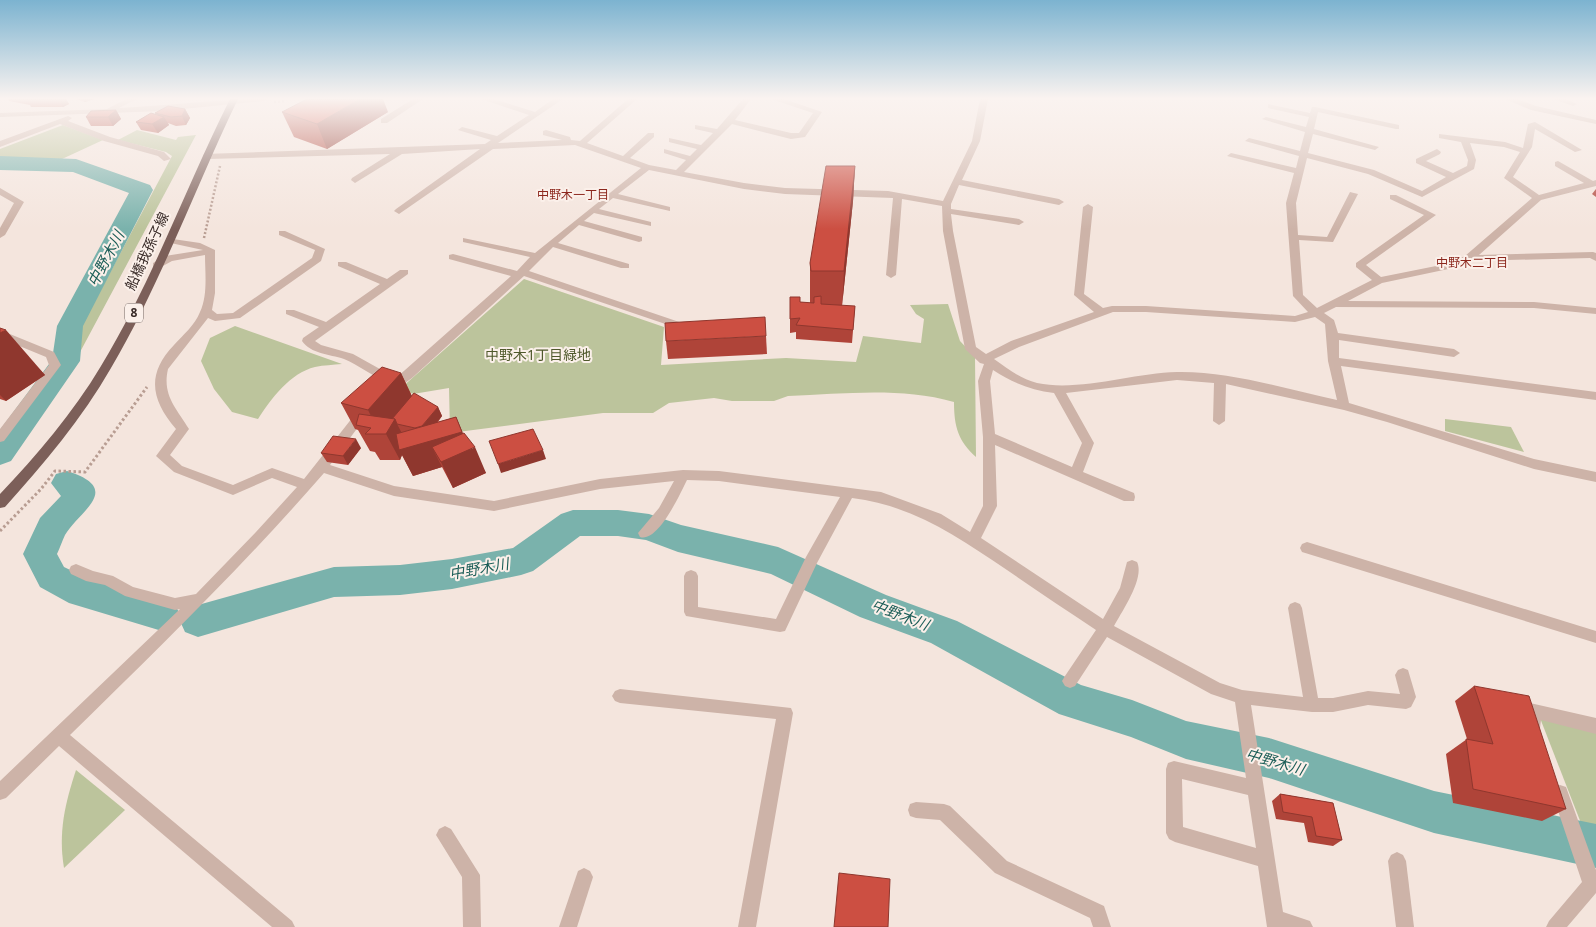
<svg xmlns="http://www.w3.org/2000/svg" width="1596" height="927" font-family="'Noto Sans','Noto Sans JP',sans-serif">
<rect width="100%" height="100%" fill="#f4e5dd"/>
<!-- green -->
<g fill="#bcc49c">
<polygon points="63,125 103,140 62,159 3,158 0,156 0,149"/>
<polygon points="137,130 176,140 178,137 196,135 79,354 78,333 172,156 166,152 118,140"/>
<path d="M524,279L664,327L661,365L786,358L856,362L863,336L921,343L924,319L916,314L910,305L948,304L960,341L975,357L976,457C958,441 954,426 954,402C900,387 844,394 788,396L774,401H732L714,398L669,403L653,413H603L450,433L449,388L413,394L401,388Z"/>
<path d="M235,326L342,364C333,365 324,365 315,367C290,373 271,399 258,419L232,412L214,389L201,361L210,338Z"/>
<polygon points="1445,419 1511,427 1524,452 1445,431"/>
<polygon points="1540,718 1596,733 1596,838 1586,836"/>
<path d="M76,770L125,810L64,868C58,832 65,804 76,770Z"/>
</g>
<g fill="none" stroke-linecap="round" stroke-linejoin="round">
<!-- river -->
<g fill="#7ab2ac" fill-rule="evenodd">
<polygon points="0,156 76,159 150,185 153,190 83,326 80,361 11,461 0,465 0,430 52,360 57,326 129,193 73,172 0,170"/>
<path d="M67,471C124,489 80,510 65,535C62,541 60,548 57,554L64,567L89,579L175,604L180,615L175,626L162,631L69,603L40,587L23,554L40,518L61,496L51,483L56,474Z"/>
<polygon points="573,510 618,510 649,514 681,525 778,547 886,595 957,621 1081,685 1132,700 1186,721 1269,738 1434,791 1596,824 1596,868 1434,833 1269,778 1186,759 1131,737 1059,714 931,643 860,617 771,574 678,552 646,540 618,536 580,536 533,571 521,575 452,589 400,595 334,597 198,637 185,632 180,621 185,610 198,605 334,567 400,565 452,559 513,548 561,514"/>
</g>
<!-- path-far1 -->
<g stroke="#b89d92" stroke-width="2.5" stroke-dasharray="2 2" stroke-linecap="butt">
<polyline points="274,102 286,101"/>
<polyline points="204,238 220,166"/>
</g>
<!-- path -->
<polyline stroke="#b89d92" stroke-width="3" stroke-dasharray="2.5 2.5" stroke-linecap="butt" points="0,531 41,489 55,471 85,472 147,387"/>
<!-- minor -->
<g fill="#cdb3a8" fill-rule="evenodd">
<path d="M126,99H137L119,108C169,106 218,99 267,99L263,101L162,111L0,117V113L107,109Z"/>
<polygon points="413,99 423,99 387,123 381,123 381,119"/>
<path d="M481,99H494L535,112L553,99H563L498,143L562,140L543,135V131L546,130L570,137L571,140L580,141L628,99H637L587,143L623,156L648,133H654V137L630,158L649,165L676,170L686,160L664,153V149L690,156L697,149L669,142V138L701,145L713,133L695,129V125L717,129L743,99H751L735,120L791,133H799L813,113L771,99H784L822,112L805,137L791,139L732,124L684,172L744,183L785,188L888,191L943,201L972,141L980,99H988L980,141L962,180L1059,199L1064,202L1059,205L959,185L951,204V209L1019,219L1024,222L1019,225L951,214L953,231L976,347L986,354L1011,341L1094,312L1074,295L1083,207L1088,204L1093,207L1084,294L1103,308L1112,306H1146L1295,316L1308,312L1293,296L1286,203L1294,173L1227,156L1231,153L1296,168L1299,156L1245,141L1249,138L1300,151L1305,132L1262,119L1266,117L1306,127L1309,117L1268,108V104L1310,113L1312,107H1315L1399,125V129H1396L1318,112L1314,129L1379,147L1375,150L1313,134L1308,153L1374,170L1422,191L1446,177L1416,163V159L1437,149L1441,152L1440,154L1426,161L1453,173L1467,166L1468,160L1461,142L1439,138V134L1505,142L1523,148L1528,124L1535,122L1582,150L1575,152L1535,129L1532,147L1513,177L1539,195L1584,183L1555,166V162L1558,161L1593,181L1596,180V186L1541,200L1479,255L1593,252L1596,253V261L1590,258L1470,261L1453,268L1382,283L1348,301L1534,302L1596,308V314L1534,308L1336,307L1324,313L1334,320L1338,333L1454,349L1460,353L1454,357L1339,340V358L1596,392V400L1341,366L1349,403L1534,459L1596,472V482L1534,469L1387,422L1344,410L1226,384L1225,421L1219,425L1213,421L1214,383L1177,380L1066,393L1094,443L1083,472L1134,493L1135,497L1134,501H1124L995,445L997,506L981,538L1103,619L1120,588L1127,562L1132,560L1137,562C1145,578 1122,611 1114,626L1220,683L1242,690L1303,697L1288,608L1290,604L1295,602L1300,604L1302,608L1318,698H1333L1368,691L1400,694L1395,675L1398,670L1403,668L1408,670L1416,697L1411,707L1406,709L1368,705L1333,712H1312L1251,705L1283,912L1310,921L1313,927H1267L1258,866L1175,842L1169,839L1166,833V769L1168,763L1174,761L1246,778L1235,702L1211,694L1107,637L1075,686L1070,688L1065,686L1062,681L1065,676L1096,630C1066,610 1036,590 1007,570C956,536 914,506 852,498L817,563L785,631L780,632L686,616L684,612V576L686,572L691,570L696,572L698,576V607L776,619L806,557L840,497L719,481L687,480C680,494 658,543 640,537L638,533L659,508L674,481L600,489L494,511L394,496L324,473C244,565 157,650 70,735L292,921L295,927H272L59,746L6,798L0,800V781L180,609L175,610L125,596L105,585L86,581L71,574L69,570L71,566L76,564L93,571L113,576L133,587L175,598L196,594L256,532L297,487L272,478L233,495L174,472L156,456L176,429C151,400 146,374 174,345C183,335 195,325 200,312C208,295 205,273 205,255L172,261L161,267H153V263L165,256L203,250L166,242V238L200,243L215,250V293L212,310L217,314L233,313L312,258L315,250L279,235V231H285L325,249L321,261L240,318L215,321L208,318L168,369C162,395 176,408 189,429L170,455L182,466L233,485L272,468L304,479L360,408L364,407L370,411L330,465L394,486L494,501L600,479L683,470L719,471L881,492L941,514L970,532L983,506V437L978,381L984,364L980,363L965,349L943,231L942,206L902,199L896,275L891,278L886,275L893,198L785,194L744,189L649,170L618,194L670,207V211L613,198L599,209L651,222V226L594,213L584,221L642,237V241L639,242L579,225L558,243L629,264V268H621L553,247L529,271L691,326L692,328L691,330H683L524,276L412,378L394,391H386L384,388L389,383C373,377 359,365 344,359C329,354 311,354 302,341L303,338L319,327L286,314V310H294L326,322L380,284L338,266V262H346L387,279L400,270H408V274L315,341L321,345L353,354L396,378L511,276L449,259V255L453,254L517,271L530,257L463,242V238L535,253L641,168L575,145L493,149L399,214L394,211L396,209L480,149L402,154L355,183L351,180L352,178L390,154L207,159L203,156L204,154L485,144L491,140L458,130L462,127L497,136L529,115ZM1470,143L1504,147L1520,152L1504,178L1532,198L1465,256L1446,264L1381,277L1366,265L1436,215L1396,195H1390V199L1424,215L1356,263V267L1372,280L1317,308L1303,295L1299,240L1333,242L1358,194L1350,192L1327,237L1298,235L1296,203L1307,158L1368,174L1422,197L1474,169L1476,160ZM1113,312H1146L1295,322L1315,317L1325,324L1328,361L1337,400C1285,389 1230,371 1177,372C1133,373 1079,392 1037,383C1021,379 1008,369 994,359L1019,347ZM993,370C1013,383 1031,390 1054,393L1082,443L1072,467L995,434L990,381ZM1182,779L1248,795L1256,848L1183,827Z"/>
<polygon points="1505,99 1517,99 1536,106 1596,120 1596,124 1531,110"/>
<polygon points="1553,99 1566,99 1577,104 1573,106"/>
<polygon points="68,116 72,118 68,121 110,137 164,152 171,159 164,161 158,156 104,141 60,124 0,147 0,141"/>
<polygon points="0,188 24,202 5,235 0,238 0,228 14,203 0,195"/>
<polygon points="0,330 54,352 61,365 4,441 0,442 0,429 49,365 46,357 0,338"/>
<polygon points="1307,542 1596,631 1596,643 1302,552 1300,548 1302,544"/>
<polygon points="620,689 791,708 793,713 756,927 738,927 776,719 620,703 615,701 612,696 615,691"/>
<polygon points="1530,703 1596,718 1596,734 1541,720 1540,728 1534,730 1528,728 1522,710 1524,705"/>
<polygon points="1560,785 1566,787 1596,870 1596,893 1567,927 1546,927 1549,921 1582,882 1552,793 1554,787"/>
<polygon points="916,802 944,804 950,806 1007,861 1104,906 1111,927 1093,927 1090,918 995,873 940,820 916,818 910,816 908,810 910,804"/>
<polygon points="445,826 451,829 480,875 481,927 463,927 462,877 436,835 439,829"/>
<polygon points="1397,852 1403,855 1406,861 1414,927 1396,927 1388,861 1391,855"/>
<polygon points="584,868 590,871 593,877 577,927 559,927 578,871"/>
</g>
<!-- major -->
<path fill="#7c5f59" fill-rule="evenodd" d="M230,99H238C195,188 161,283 111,368C82,419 44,463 5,507L0,508V494C37,455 73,413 101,366C152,282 186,187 230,99Z"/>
</g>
<!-- wall -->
<g fill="#af4439">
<polygon points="8,99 66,99 69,104 63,107 31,107 30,105 9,101"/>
<polygon points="76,99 94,99 85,102"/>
<polygon points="185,109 190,118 186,125 176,126 168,123 169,125 158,133 141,130 136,122 157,115 155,113"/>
<polygon points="116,110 121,119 113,126 91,126 86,117"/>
<polygon points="282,112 388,112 327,149 294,137"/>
<polygon points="855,166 853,201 842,306 855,306 852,343 796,339 796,332 790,333 790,297 800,302 810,303 810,263"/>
<polygon points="1596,189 1596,197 1592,194"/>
<polygon points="0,328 45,375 6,401 0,399"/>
<polygon points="766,336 767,354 668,359 666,341"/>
<polygon points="401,373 412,396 438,407 442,416 438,422 456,417 463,434 486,473 453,488 442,467 413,476 402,455 400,460 380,460 375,452 370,451 358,430 355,429 341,403"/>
<polygon points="361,448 348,465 327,462 321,453"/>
<polygon points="1474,686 1566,809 1542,821 1453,803 1446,754 1467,739 1455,701"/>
<polygon points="1280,794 1333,803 1342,840 1333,846 1308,842 1304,823 1276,819 1272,801"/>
</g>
<!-- shaded-wall -->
<g fill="#8f372e">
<polygon points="58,99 66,99 69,104 63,107"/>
<polygon points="83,99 94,99 85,102"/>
<polygon points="360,99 383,99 388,112 327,149 317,124"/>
<polygon points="185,109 190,118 186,125 182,116"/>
<polygon points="116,110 121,119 113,126 108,117"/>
<polygon points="164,117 169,125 158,133 152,124"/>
<polygon points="855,166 853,201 842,306 844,271"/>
<polygon points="6,330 45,375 6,401 0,395 0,333"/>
<polygon points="401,373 413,399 395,420 408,445 456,417 470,450 475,447 486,473 453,488 441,462 432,447 442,467 413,476 402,455 400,460 386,434 380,434 368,410"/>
<polygon points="438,407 442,416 424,438 420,429"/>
<polygon points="356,439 361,448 348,465 343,456"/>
<polygon points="543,450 546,459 501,473 498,464"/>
</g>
<!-- building -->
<g fill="#cc4f42" stroke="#8f372e">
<polygon points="307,99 360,99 317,124 282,112"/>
<polygon points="168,106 185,109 182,116 171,117 155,113"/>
<polygon points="116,110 108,117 86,117 91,111"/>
<polygon points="151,113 164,117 152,124 136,122"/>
<polygon points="826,166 855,166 844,271 811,271 810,263"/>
<polygon points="821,296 821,304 855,306 853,330 796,325 800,318 790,319 790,297 800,297 800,302 814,303 814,297"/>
<polygon points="765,317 766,336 666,341 665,323"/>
<polygon points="0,328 6,330 0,333"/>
<polygon points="382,367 401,373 368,410 341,403"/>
<polygon points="414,393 438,407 422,426 415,428 397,424 395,419 392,419"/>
<polygon points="359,414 395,419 386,434 365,434 371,428 356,425"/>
<polygon points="456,417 462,432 399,450 396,434"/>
<polygon points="533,429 543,450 498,464 489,441"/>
<polygon points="464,433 475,447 441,462 432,447"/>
<polygon points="333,436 356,439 343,456 321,453"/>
<polygon points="1474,686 1529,696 1566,809 1473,789 1466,739 1493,744"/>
<polygon points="1280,794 1333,803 1342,840 1316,836 1312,817 1283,812"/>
<polygon points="839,873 890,879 888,927 834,927"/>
</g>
<!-- sky -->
<linearGradient id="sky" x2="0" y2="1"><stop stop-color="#7cb3d0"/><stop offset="0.43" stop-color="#faf3f0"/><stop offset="1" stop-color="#faf3f0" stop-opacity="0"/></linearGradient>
<rect width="1596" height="229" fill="url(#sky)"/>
<g text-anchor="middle" stroke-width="4" stroke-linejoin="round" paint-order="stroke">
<!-- far-neighbourhood labels -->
<g font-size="12" fill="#8c271d" stroke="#fbf0ea">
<text x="573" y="199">中野木一丁目</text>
<text x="1472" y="267">中野木二丁目</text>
</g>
<!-- shield labels -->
<rect fill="#fbf0ea" stroke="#736662" stroke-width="1" x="125" y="303.5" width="18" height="19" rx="4"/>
<g font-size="12" font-weight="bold" fill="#392b28">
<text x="134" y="317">8</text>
</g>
<!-- street labels -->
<g font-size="14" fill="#392b28" stroke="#fbf0ea">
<text transform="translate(147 251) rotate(-65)" y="5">船橋我孫子線</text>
</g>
<!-- park labels -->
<g font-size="14" fill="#4f582b" stroke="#fbf0ea">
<text x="538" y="360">中野木1丁目緑地</text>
</g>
<!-- water labels -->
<g font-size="15" font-style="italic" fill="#1b5d57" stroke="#fbf0ea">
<text transform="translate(106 259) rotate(-62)" y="5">中野木川</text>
<text transform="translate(479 569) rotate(-10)" y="5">中野木川</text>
<text transform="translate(900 615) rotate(21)" y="5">中野木川</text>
<text transform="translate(1275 762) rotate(16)" y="5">中野木川</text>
</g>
</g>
</svg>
